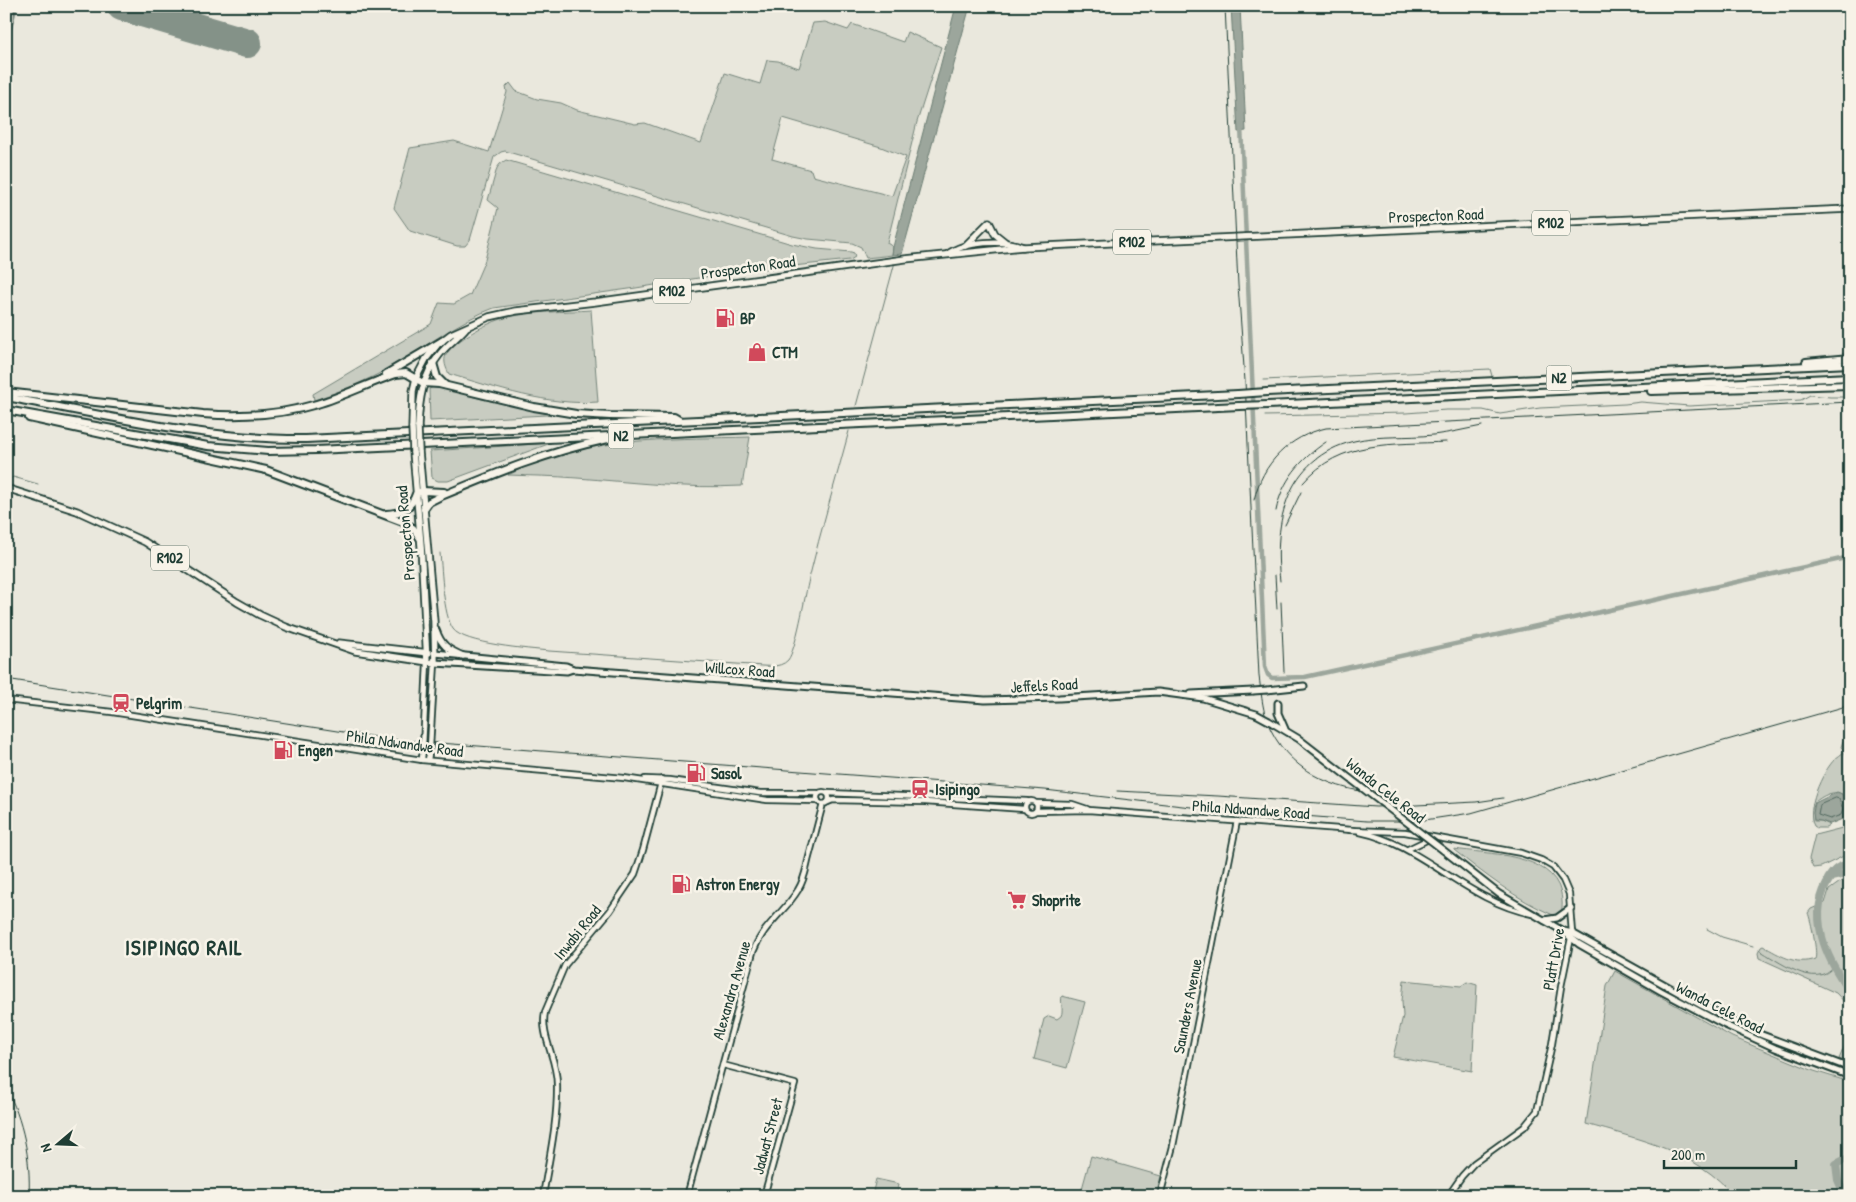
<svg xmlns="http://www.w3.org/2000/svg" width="1856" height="1202" font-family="'Patrick Hand',sans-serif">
<rect width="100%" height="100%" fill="#eae8dd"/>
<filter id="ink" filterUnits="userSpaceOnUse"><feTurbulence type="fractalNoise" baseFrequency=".02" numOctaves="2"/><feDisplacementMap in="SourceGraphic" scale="10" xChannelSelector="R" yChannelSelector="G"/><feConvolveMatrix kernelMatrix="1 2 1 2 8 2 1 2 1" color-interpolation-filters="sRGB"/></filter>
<g filter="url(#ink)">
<!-- green -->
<g fill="#c8ccc1" stroke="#74847a" fill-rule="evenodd">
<path d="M825,22L848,30L852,24L903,42L907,32L941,47L917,122L887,243L893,247L892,255L866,258L861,247L852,243L808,239L793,236L505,151L501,152L494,157L470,240L465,246H457L410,231L394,208L410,148L454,141L489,152L507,92L506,87L510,83L516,91L537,99L561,103L577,110L635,124L645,123L701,143L725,73L760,84L767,60L778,61L799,68L813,23ZM783,118L881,147L906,157L892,196L813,176L811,170L772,159Z"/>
<path d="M506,160L792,244L817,249L851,252L854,253L855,257L850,260L736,272L636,288L494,308C460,320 424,348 391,367C367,381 341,391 314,400L313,394L431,324L439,303L454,304L470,295L485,260L498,208L488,200L497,168L500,164Z"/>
<path d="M591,310L598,402C549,406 496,388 449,374C446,368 443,361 446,355C454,340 489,322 505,318C532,311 563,312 591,310Z"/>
<path d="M438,385C480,402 522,407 566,414L430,421L429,389Z"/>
<path d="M750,437L742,486C686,489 633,482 577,478C554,476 531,476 508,475C518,471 528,464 539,461C607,437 679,439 750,437Z"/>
<polygon points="551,443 448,481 438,481 432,478 430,451"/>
<path d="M1850,737V817L1845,819L1850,810L1842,794C1833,790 1822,796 1815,802L1813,808L1814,821H1821L1830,825L1826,828H1817L1814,826C1805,810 1822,772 1835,759C1838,757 1841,754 1844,752L1847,758L1850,757L1841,747L1843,741Z"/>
<polygon points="1850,826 1850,853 1821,867 1813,868 1809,859 1815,835"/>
<path d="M1454,849C1487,854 1552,853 1561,893C1562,900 1563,906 1561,912L1557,915H1553C1516,899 1485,875 1454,850Z"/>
<path d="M1850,875V921L1846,944L1850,954V1008L1836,993L1759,958L1758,953L1761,947L1763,946C1780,955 1795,966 1815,959C1818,954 1811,920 1808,913L1811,909L1825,903L1829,890Z"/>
<path d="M1615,971L1732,1037L1814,1071L1850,1082V1196H1734C1697,1151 1638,1139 1586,1124L1607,986Z"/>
<polygon points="1404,980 1461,986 1467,982 1477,985 1472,1071 1393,1057 1403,1016 1402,1001"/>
<path d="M1062,996L1085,1002L1067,1068L1034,1059L1044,1019L1049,1016L1057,1019L1061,1016C1064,1009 1060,1003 1062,996Z"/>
<polygon points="1850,1043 1850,1063 1839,1059 1845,1045"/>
<polygon points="1091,1156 1161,1176 1156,1196 1080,1196"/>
<polygon points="876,1179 899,1184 897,1196 873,1191"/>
</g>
<!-- water -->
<g fill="#9ca69c" stroke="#6a7c72">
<polygon points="956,6 970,6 902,254 892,255 893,247"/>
<polygon points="1231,6 1240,6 1246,131 1238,132"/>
<polygon points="1837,792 1842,794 1849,810 1845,818 1830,824 1821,821 1814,820 1813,813 1815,803"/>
</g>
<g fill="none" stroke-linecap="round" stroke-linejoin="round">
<!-- shore -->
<polygon stroke="#51675e" stroke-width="1" points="1836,798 1839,799 1843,809 1841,815 1830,819 1818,815 1820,805"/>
<!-- stream -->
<g stroke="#6a7c72" stroke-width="1">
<polyline points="1264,380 1490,369 1492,376"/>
<polyline points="856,406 895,262"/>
<polyline points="1265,416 1406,413 1446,410 1483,410 1500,414 1540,408 1625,404 1641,402 1689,406 1801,400 1810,395 1830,397 1850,397"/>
<polyline points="8,481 13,477 38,484"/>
<path d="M440,553C442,572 443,614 453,629C463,644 530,649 549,651L751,665C763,666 780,669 788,660C796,650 805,595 809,579C821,529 836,480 849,431"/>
<polyline points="1707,929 1722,937 1753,946"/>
<path d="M1759,950C1777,960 1816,991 1834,966"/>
</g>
<!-- canal -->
<polyline stroke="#9ca69c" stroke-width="4.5" points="1241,126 1265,667 1268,675 1272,678 1305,677 1850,557"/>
<!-- river -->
<g stroke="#9ca69c" stroke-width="8">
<path d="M1850,873L1831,877C1805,914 1826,959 1850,991"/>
<path d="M1828,879C1833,870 1840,864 1850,865"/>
<polyline points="1845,1196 1838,1180 1836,1164 1850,1157"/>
</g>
<!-- taxiway -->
<polyline stroke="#849288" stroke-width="12" points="6,28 12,6"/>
<!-- runway -->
<polyline stroke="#849288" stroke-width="30" points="122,6 247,43"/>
<!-- tertiary casing -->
<g stroke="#1f3d34" stroke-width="8">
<g id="tertiary">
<polyline points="6,700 112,712 422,760 624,778 767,800 818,801"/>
<polyline points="424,727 427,662"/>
<polyline points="431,729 435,663"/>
<polyline points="422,760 423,747"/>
<polyline points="428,760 430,748"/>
<polyline points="645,779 670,780 760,793 818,793"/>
<circle cx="823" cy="798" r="6"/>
<polyline points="828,793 1027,801"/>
<circle cx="1031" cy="807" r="6"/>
<polyline points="828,802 833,800 925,802 1024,809"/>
<polyline points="1036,803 1072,804 1087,809"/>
<polyline points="1036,811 1088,810 1352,830"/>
<polyline points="1350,830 1405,832 1521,853 1541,860 1553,867 1563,880 1569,894 1572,933 1561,987 1552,1044 1537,1111 1524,1127 1474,1163 1462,1176 1448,1196"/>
<path d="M1360,832C1423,845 1466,901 1532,914"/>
<polyline points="1408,849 1431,838"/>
<polyline points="723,1065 795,1084 764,1196"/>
<path d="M543,1196C549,1159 558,1121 557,1084C557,1058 540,1036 545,1012L565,965L610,911L635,874L643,850L662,779"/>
<path d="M687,1196L753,952C763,925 785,912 798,890C805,879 806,868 809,857C814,839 818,822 823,804"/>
<polyline points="1160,1196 1173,1146 1237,821"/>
</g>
</g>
<!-- secondary casing -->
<g stroke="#1f3d34" stroke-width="9">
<g id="secondary">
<polyline points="435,653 566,666 573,669 985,700 1059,698 1158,692 1203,698 1256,714"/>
<polyline points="435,663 567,671 573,669"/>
<polyline points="1267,690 1304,686"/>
<polyline points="1191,694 1253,691"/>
<polyline points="1278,703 1278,713 1285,729"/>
<polyline points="1269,721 1299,739 1344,774"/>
<polyline points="1443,850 1499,894 1561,930 1579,944 1661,991 1725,1025 1775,1048 1850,1076"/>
<polyline points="1544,920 1557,918 1571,908"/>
<polyline points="1564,931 1572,933 1701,1005 1762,1035 1850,1068"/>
</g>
</g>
<!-- primary casing -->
<g stroke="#1f3d34" stroke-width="9">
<g id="primary">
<polyline points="965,246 989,222 995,234 1005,242"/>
<path d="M948,254C965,241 1004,239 1023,247"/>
<path d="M418,427C419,400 422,376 440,354C447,345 457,338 465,329"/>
<polyline points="412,428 413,391 416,378 426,359 438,344 451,334 489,317 516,311 595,302 905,259 1023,247 1850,209"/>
<polyline points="413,452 421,546 427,662"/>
<polyline points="6,488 77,511 145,542 237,602 260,615 286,627 355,651 435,663 434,621 419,451"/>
<path d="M436,630C441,645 448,650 463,656"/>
<polyline points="339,643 429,653"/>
</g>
</g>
<!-- motorway casing -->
<g stroke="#1f3d34" stroke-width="10">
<g id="motorway">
<polyline points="1806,362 1850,358"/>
<polyline points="433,363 437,377 445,385"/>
<polyline points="386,374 442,341"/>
<polyline points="1651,391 1850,385"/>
<path d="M6,392L203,414C242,417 280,415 317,404C344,396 369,383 396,374L406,373L423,383L439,384L534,407L576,414L610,416L674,417L679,420"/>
<polyline points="1267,392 1850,364"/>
<path d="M6,397C105,415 205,440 306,439L1238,394"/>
<polyline points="1268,405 1850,377"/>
<polyline points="6,410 208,446 268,451 316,450 1239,406"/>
<polyline points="29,418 266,470 403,522 413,528 420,538"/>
<path d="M424,509L429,502L439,497C496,473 547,452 608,439"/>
<path d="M386,514C400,514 412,507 416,494L422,491L444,492"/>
</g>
</g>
<!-- tertiary -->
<use href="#tertiary" stroke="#f7f3e8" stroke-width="4.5"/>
<!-- secondary -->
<use href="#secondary" stroke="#f7f3e8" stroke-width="5"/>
<!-- primary -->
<use href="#primary" stroke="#f7f3e8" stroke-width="5.5"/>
<!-- motorway -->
<use href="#motorway" stroke="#f7f3e8" stroke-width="6"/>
<!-- rail -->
<g stroke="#1f3d34" stroke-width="1">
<path d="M1225,6L1238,285L1245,381L1259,676C1261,691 1262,706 1267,721C1286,770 1334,792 1383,793"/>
<path d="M1303,483C1340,439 1394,445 1446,442"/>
<path d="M1254,500C1262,463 1290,436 1326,428L1850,402"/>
<path d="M1276,511C1282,480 1301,459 1326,442"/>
<polyline points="1285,525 1301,492"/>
<polyline points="1275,575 1277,609"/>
<path d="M1280,581C1273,522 1286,458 1354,441C1379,435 1407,438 1433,435C1450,433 1466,429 1482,426"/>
<polyline points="1281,602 1284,672"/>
<polyline points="6,679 388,739 1045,790 1191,807 1367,821 1418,821 1471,813 1850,705"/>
<polyline points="1117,791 1218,796 1376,807 1476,802 1503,798"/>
<path d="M6,1087C23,1121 31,1158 29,1196"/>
</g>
<!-- tertiary-bridge casing -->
<g stroke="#1f3d34" stroke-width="8" stroke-linecap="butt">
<g id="tertiary-bridge">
<polyline points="423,747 424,727"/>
<polyline points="430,748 431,729"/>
</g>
</g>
<!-- secondary-bridge casing -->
<g stroke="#1f3d34" stroke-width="9" stroke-linecap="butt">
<g id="secondary-bridge">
<polyline points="1253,691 1267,690"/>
<polyline points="1256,714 1269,721"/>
<polyline points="1344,774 1443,850"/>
</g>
</g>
<!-- primary-bridge casing -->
<g stroke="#1f3d34" stroke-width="9" stroke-linecap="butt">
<g id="primary-bridge">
<polyline points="418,427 419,451"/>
<polyline points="412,428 413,452"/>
</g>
</g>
<!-- motorway-bridge casing -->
<g stroke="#1f3d34" stroke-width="10" stroke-linecap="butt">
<g id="motorway-bridge">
<polyline points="1238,394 1267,392"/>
<polyline points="1239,406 1268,405"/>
</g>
</g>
<!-- tertiary-bridge -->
<use href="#tertiary-bridge" stroke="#f7f3e8" stroke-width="4.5"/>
<!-- secondary-bridge -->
<use href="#secondary-bridge" stroke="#f7f3e8" stroke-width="5"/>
<!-- primary-bridge -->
<use href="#primary-bridge" stroke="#f7f3e8" stroke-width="5.5"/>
<!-- motorway-bridge -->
<use href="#motorway-bridge" stroke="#f7f3e8" stroke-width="6"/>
</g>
</g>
<!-- icons -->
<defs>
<g id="fuel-bare" transform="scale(1.5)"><path d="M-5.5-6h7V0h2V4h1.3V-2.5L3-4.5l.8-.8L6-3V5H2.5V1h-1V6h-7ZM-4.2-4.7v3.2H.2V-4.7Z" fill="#d1495b" stroke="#f7f3e8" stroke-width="2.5" paint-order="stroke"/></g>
<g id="shop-bare" transform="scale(1.5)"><path d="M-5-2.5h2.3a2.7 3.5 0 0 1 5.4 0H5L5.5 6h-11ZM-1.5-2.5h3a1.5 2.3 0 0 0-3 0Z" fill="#d1495b" stroke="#f7f3e8" stroke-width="2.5" paint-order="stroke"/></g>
<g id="station-bare" transform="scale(1.5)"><path d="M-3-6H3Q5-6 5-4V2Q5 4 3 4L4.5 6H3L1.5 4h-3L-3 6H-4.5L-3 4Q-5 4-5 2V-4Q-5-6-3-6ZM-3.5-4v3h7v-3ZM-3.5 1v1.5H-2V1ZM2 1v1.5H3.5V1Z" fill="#d1495b" stroke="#f7f3e8" stroke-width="2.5" paint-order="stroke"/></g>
<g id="supermarket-bare" transform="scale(1.5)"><path d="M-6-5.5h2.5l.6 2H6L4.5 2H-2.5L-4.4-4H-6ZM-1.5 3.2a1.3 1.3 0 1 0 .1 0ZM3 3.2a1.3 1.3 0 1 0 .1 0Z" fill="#d1495b" stroke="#f7f3e8" stroke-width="2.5" paint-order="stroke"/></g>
</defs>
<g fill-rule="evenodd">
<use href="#fuel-bare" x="725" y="318"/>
<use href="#shop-bare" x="757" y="352"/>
<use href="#station-bare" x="121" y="703"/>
<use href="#fuel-bare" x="283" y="750"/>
<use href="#fuel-bare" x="696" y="773"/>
<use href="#station-bare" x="920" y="789"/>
<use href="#fuel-bare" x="681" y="884"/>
<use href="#supermarket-bare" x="1017" y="900"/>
</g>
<g text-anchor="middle" stroke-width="5" stroke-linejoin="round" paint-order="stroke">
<!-- shield labels -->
<g fill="#f7f3e8" stroke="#60746a" stroke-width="1">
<rect x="1532" y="210.5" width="38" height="25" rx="4"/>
<rect x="1113" y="229.5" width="38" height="25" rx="4"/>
<rect x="653" y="278.5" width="38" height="25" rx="4"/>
<rect x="1546.5" y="365.5" width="25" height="25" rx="4"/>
<rect x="608.5" y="423.5" width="25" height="25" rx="4"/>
<rect x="151" y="545.5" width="38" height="25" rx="4"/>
</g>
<g font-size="15" font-weight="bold" fill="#1f3d34">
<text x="1551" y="228">R102</text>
<text x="1132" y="247">R102</text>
<text x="672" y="296">R102</text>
<text x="1559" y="383">N2</text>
<text x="621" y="441">N2</text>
<text x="170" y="563">R102</text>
</g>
<!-- street labels -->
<g font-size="16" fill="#1f3d34" stroke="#f7f3e8">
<text transform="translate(1436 215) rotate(-2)" y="6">Prospecton Road</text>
<text transform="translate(748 267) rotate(-8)" y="6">Prospecton Road</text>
<text transform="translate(405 533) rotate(-95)" y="6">Prospecton Road</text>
<text transform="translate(740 669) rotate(4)" y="6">Willcox Road</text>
<text transform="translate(1044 685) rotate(-3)" y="6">Jeffels Road</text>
<text transform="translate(405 743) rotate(8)" y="6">Phila Ndwandwe Road</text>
<text transform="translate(1386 790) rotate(38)" y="6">Wanda Cele Road</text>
<text transform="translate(1251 809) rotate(4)" y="6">Phila Ndwandwe Road</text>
<text transform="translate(577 932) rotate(-51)" y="6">Inwabi Road</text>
<text transform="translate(1553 959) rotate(-80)" y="6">Platt Drive</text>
<text transform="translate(731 990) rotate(-74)" y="6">Alexandra Avenue</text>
<text transform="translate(1187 1006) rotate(-79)" y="6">Saunders Avenue</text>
<text transform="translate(1720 1007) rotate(27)" y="6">Wanda Cele Road</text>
<text transform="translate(767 1136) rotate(-75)" y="6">Jadwat Street</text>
</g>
<!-- poi labels -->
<g font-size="16" font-weight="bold" fill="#1f3d34" stroke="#f7f3e8" text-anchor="start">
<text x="740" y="324">BP</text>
<text x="772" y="358">CTM</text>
<text x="136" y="709">Pelgrim</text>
<text x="298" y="756">Engen</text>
<text x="711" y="779">Sasol</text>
<text x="935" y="795">Isipingo</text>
<text x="696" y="890">Astron Energy</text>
<text x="1032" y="906">Shoprite</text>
</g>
<!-- district labels -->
<g font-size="21" font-weight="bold" letter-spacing="1" fill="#1f3d34" stroke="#f7f3e8">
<text x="184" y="955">ISIPINGO RAIL</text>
</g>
</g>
<!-- margin -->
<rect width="1856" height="1202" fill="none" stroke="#f7f3e8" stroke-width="25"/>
<rect x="12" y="12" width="1831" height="1177" fill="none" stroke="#1f3d34" stroke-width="2" filter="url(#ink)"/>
<!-- north arrow -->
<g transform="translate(58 1144) rotate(251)" stroke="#f7f3e8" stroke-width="4" paint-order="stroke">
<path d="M0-4L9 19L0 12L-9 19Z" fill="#1f3d34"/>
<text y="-8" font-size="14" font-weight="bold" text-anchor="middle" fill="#1f3d34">N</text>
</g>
<!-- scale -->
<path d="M1664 1160v8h132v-8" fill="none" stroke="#1f3d34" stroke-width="2.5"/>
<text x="1671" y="1160" font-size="15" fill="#1f3d34" stroke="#f7f3e8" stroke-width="4" paint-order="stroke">200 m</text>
</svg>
